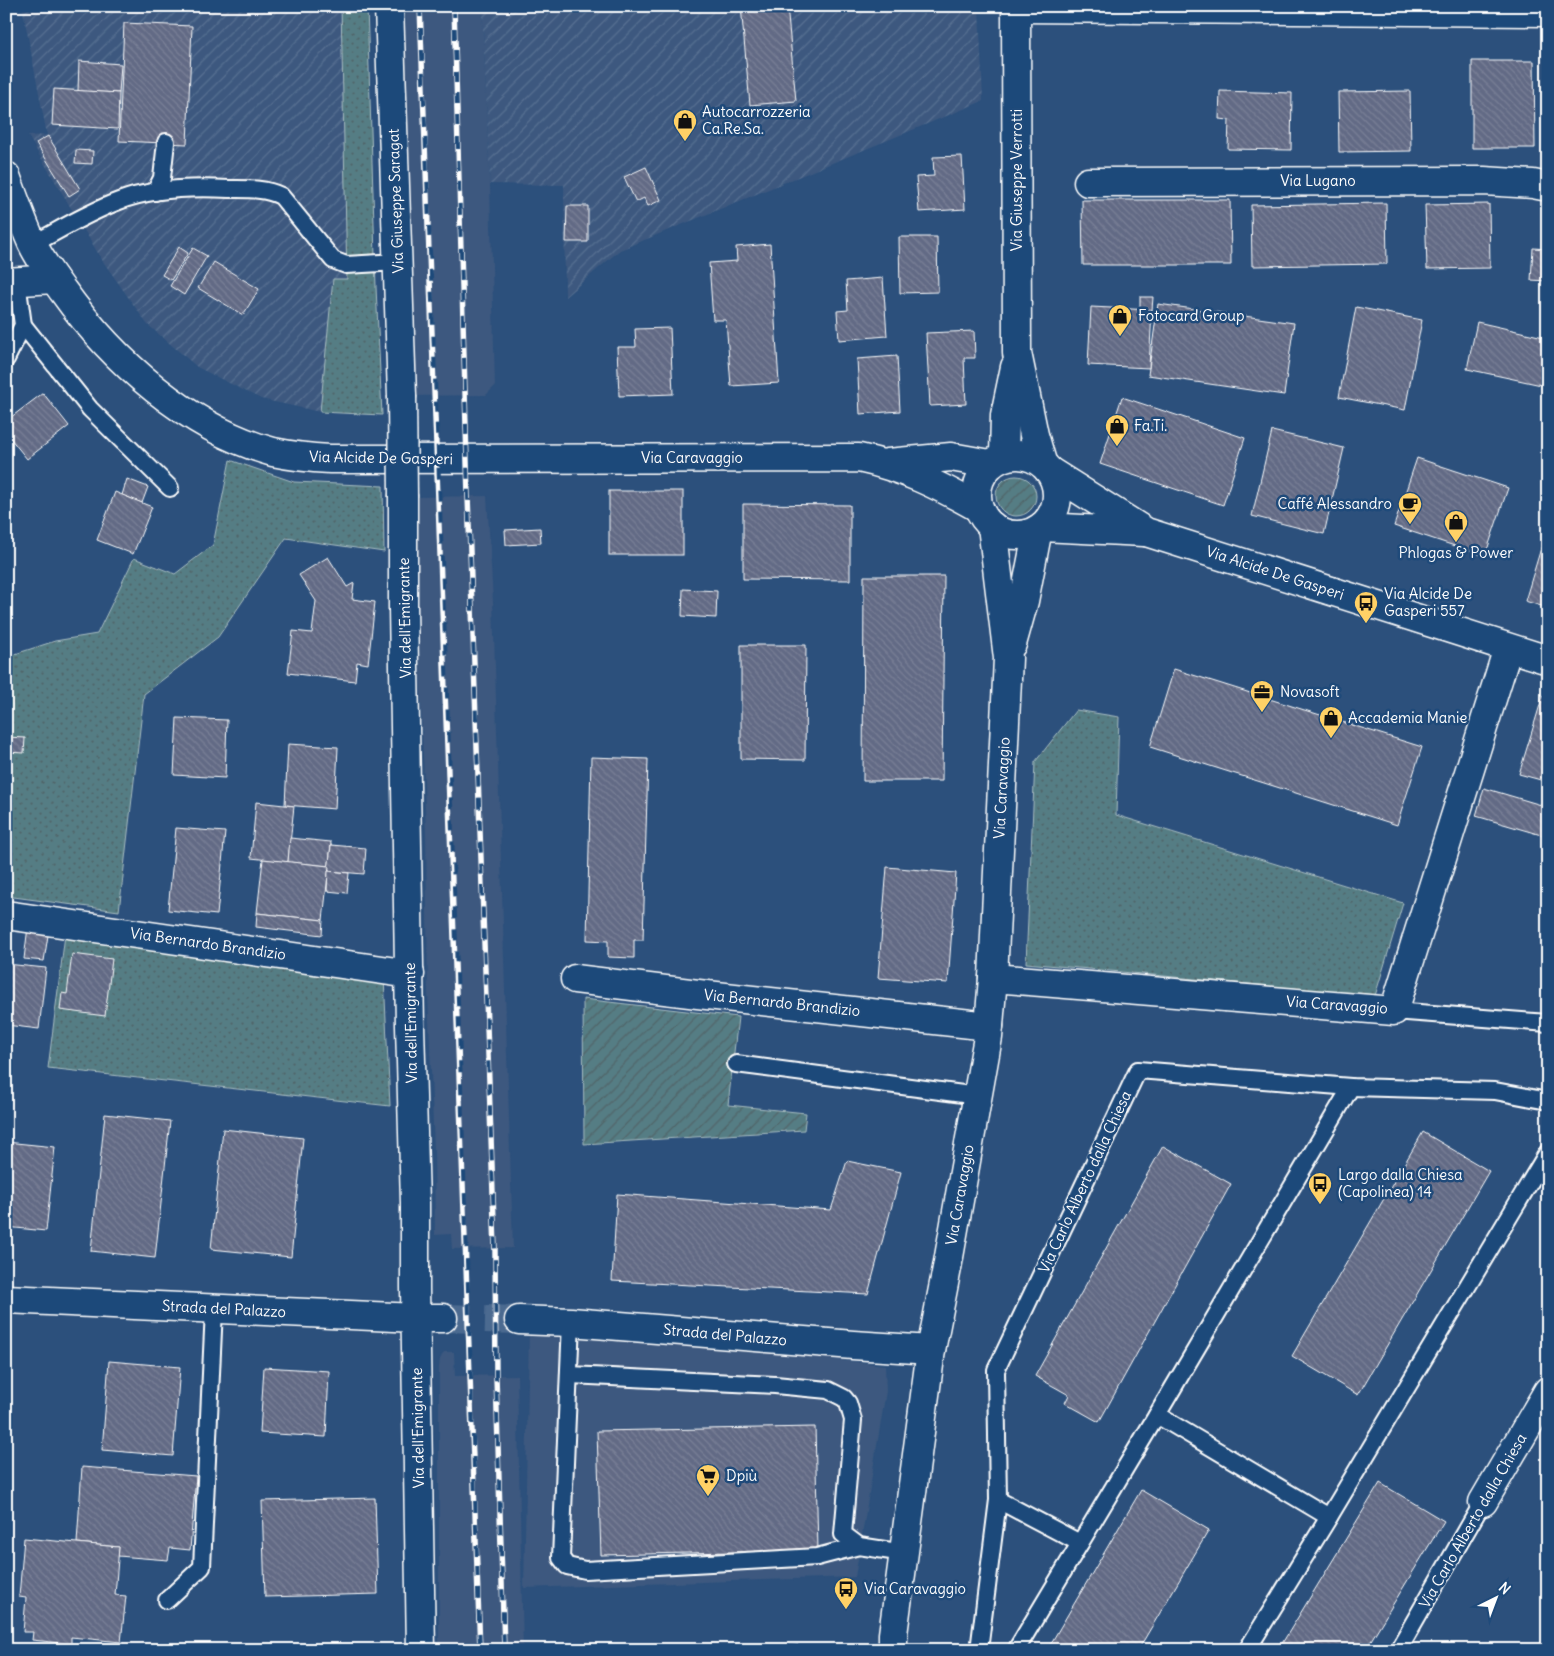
<svg xmlns="http://www.w3.org/2000/svg" width="1554" height="1656" font-family="Delius,sans-serif">
<defs>
<pattern id="industrial-furrows" width="10" height="10" patternUnits="userSpaceOnUse" patternTransform="scale(1.25)"><rect width="10" height="10" fill="#3c587f"/><path d="M-1 1l2-2M0 10L10 0M9 11l2-2" fill="none" stroke="#597192"/></pattern>
<pattern id="grass-dots" width="8" height="8" patternUnits="userSpaceOnUse" patternTransform="scale(1.25)"><rect width="8" height="8" fill="#557d84"/><path d="M2 2h.1M6 6h.1" fill="none" stroke="#506468" stroke-width="1.8" stroke-linecap="round"/></pattern>
<pattern id="garden-furrows" width="10" height="10" patternUnits="userSpaceOnUse" patternTransform="scale(1.25)"><rect width="10" height="10" fill="#557d84"/><path d="M-1 1l2-2M0 10L10 0M9 11l2-2" fill="none" stroke="#506468"/></pattern>
<pattern id="building-back-hatch" width="6" height="6" patternUnits="userSpaceOnUse" patternTransform="scale(1.25)"><rect width="6" height="6" fill="#626a85"/><path d="M-1 5l2 2M0 0l6 6M5-1l2 2" fill="none" stroke="#7a8097"/></pattern>
</defs>
<rect width="100%" height="100%" fill="#2c507c"/>
<filter id="ink" filterUnits="userSpaceOnUse"><feTurbulence type="fractalNoise" baseFrequency=".02" numOctaves="2"/><feDisplacementMap in="SourceGraphic" scale="10" xChannelSelector="R" yChannelSelector="G"/><feConvolveMatrix kernelMatrix="1 2 1 2 8 2 1 2 1" color-interpolation-filters="sRGB"/></filter>
<g filter="url(#ink)">
<!-- built -->
<g fill="#3c587f">
<polygon points="405,6 482,6 490,184 495,386 486,395 410,396"/>
<polygon points="487,496 493,601 513,1248 452,1249 451,1234 435,1235 434,1151 428,993 426,835 420,676 411,497"/>
<polygon points="529,1329 576,1330 885,1365 886,1391 855,1577 524,1588"/>
<polygon points="444,1352 454,1352 455,1376 517,1375 523,1650 439,1650 439,1367 440,1359"/>
</g>
<!-- industrial -->
<g fill="url(#industrial-furrows)">
<polygon points="22,6 342,6 347,279 333,280 326,370 320,412 261,399 197,367 147,324 102,260 28,136 47,135"/>
<polygon points="482,6 979,6 983,101 620,250 565,297 564,185 490,184"/>
</g>
<!-- grass -->
<g fill="url(#grass-dots)" stroke="#aabec2">
<polygon points="341,6 367,6 376,287 382,415 320,412 333,279 347,279"/>
<polygon points="230,460 294,482 383,486 384,552 286,538 218,637 144,694 119,911 6,896 6,657 55,641 97,634 134,558 175,574 213,545"/>
<polygon points="1076,710 1119,717 1116,815 1403,903 1375,996 1026,963 1035,762"/>
<polygon points="65,935 384,977 390,1106 48,1068"/>
</g>
<!-- garden -->
<g fill="url(#garden-furrows)" stroke="#aabec2">
<circle cx="1016" cy="496" r="20"/>
<polygon points="583,999 738,1017 728,1105 806,1113 804,1130 584,1144"/>
</g>
<!-- building -->
<g fill="url(#building-back-hatch)" stroke="#fff">
<polygon points="741,6 787,6 796,101 750,105"/>
<polygon points="124,23 192,26 187,144 119,141"/>
<polygon points="79,61 121,64 119,93 78,91"/>
<polygon points="1472,61 1534,61 1535,148 1472,148"/>
<polygon points="54,89 119,93 118,129 52,125"/>
<polygon points="1220,91 1292,93 1291,150 1228,149 1229,120 1219,119"/>
<polygon points="1410,91 1411,151 1339,152 1338,92"/>
<polygon points="48,136 80,189 69,196 36,143"/>
<polygon points="76,150 93,151 92,164 75,163"/>
<polygon points="962,156 965,209 919,212 916,177 934,176 933,157"/>
<polygon points="646,167 661,200 648,206 644,198 636,202 624,177"/>
<polygon points="1082,200 1230,200 1231,265 1083,265"/>
<polygon points="1386,203 1387,264 1252,266 1251,205"/>
<polygon points="1489,204 1490,268 1427,269 1425,205"/>
<polygon points="567,206 588,206 588,242 566,242"/>
<polygon points="899,237 937,237 938,292 900,293"/>
<polygon points="770,244 779,383 731,386 726,320 713,320 709,263 737,261 736,247"/>
<polygon points="179,247 188,253 171,280 162,275"/>
<polygon points="193,248 207,256 184,295 170,286"/>
<polygon points="1533,248 1548,249 1548,281 1531,280"/>
<polygon points="214,262 259,289 243,315 198,288"/>
<polygon points="883,278 887,336 839,340 837,311 848,310 846,281"/>
<polygon points="1140,297 1153,297 1152,310 1140,310"/>
<polygon points="1158,304 1294,323 1284,395 1148,375"/>
<polygon points="1091,307 1152,310 1149,368 1088,365"/>
<polygon points="1356,307 1422,320 1405,410 1339,397"/>
<polygon points="1477,322 1548,338 1548,378 1546,386 1467,369"/>
<polygon points="670,328 673,394 619,396 617,347 636,347 635,329"/>
<polygon points="974,331 975,358 964,358 966,404 930,406 926,333"/>
<polygon points="897,356 900,411 860,414 857,359"/>
<polygon points="43,393 69,426 27,459 6,433 6,421"/>
<polygon points="1122,397 1245,438 1223,505 1100,464"/>
<polygon points="1272,431 1344,448 1324,534 1252,516"/>
<polygon points="1417,458 1508,488 1485,556 1394,526"/>
<polygon points="127,479 148,487 142,503 122,495"/>
<rect x="609" y="491" width="74" height="64"/>
<polygon points="115,492 152,507 133,554 97,540"/>
<polygon points="743,504 850,505 850,580 743,579"/>
<polygon points="1548,525 1548,608 1525,601"/>
<polygon points="540,528 541,543 506,545 505,530"/>
<polygon points="328,557 347,587 354,583 352,599 375,602 368,664 357,662 355,681 288,673 293,631 312,633 316,601 299,575"/>
<polygon points="864,576 944,576 942,781 863,781"/>
<polygon points="683,589 717,591 716,618 682,616"/>
<polygon points="741,645 806,645 805,760 741,759"/>
<polygon points="1174,669 1422,747 1397,825 1150,747"/>
<polygon points="1543,695 1548,697 1548,782 1519,774"/>
<polygon points="177,718 227,720 225,778 174,775"/>
<polygon points="6,737 25,738 24,753 6,752"/>
<polygon points="288,744 338,747 335,809 285,805"/>
<polygon points="591,757 648,759 643,940 634,940 634,958 608,957 608,941 587,940"/>
<polygon points="1484,788 1548,807 1548,837 1476,816"/>
<polygon points="256,802 294,806 288,862 251,858"/>
<polygon points="176,828 225,832 217,915 168,910"/>
<polygon points="290,838 331,842 329,866 288,862"/>
<polygon points="331,845 366,848 364,874 328,871"/>
<polygon points="263,859 329,866 323,920 257,913"/>
<polygon points="887,867 956,873 948,983 878,978"/>
<polygon points="328,871 349,873 347,893 327,891"/>
<polygon points="257,913 323,920 322,935 256,927"/>
<polygon points="28,927 49,929 44,961 24,959"/>
<polygon points="72,954 112,959 105,1016 60,1010 62,993 67,994"/>
<polygon points="6,964 46,968 39,1029 6,1025"/>
<polygon points="105,1114 170,1121 155,1258 91,1251"/>
<polygon points="223,1129 303,1138 291,1257 211,1249"/>
<polygon points="1423,1132 1489,1171 1358,1395 1292,1356"/>
<polygon points="6,1142 55,1147 46,1231 6,1227"/>
<polygon points="1163,1146 1231,1184 1099,1422 1065,1403 1069,1395 1035,1376"/>
<polygon points="847,1161 901,1172 868,1294 612,1281 617,1194 831,1210"/>
<polygon points="109,1361 180,1367 173,1456 102,1450"/>
<polygon points="264,1367 329,1371 326,1437 260,1433"/>
<polygon points="815,1427 818,1550 601,1555 597,1431"/>
<polygon points="82,1467 196,1476 190,1550 170,1548 168,1560 118,1556 119,1547 77,1543"/>
<polygon points="1380,1483 1444,1521 1365,1650 1278,1650"/>
<polygon points="1141,1490 1209,1530 1138,1650 1047,1650"/>
<polygon points="375,1498 378,1594 265,1597 262,1501"/>
<polygon points="24,1538 119,1547 115,1595 126,1596 121,1642 71,1637 71,1644 32,1640 33,1632 23,1632 26,1598 19,1597"/>
<polygon points="798,1645 799,1650 749,1650"/>
</g>
<g fill="none" stroke-linecap="round" stroke-linejoin="round">
<!-- minor-tunnel -->
<polyline stroke="#4c6a90" stroke-width="28" stroke-dasharray="28 14" stroke-linecap="butt" points="443,1318 519,1320"/>
<!-- service casing -->
<g stroke="#fff" stroke-width="20">
<g id="service">
<polyline points="155,192 162,178 166,142"/>
<path d="M33,244C61,229 89,212 119,201C153,188 193,187 229,189C247,189 265,188 281,196L333,260L346,265L398,262"/>
<polyline points="23,325 90,409 170,488"/>
<polyline points="6,359 23,325 17,282"/>
<polyline points="1394,1011 1548,1023"/>
<polyline points="736,1064 978,1096"/>
<polyline points="571,1322 561,1558 567,1566 585,1570 817,1557 859,1546"/>
<polyline points="570,1375 775,1385 828,1390 844,1398 848,1403 853,1420 843,1534 859,1546 904,1553"/>
<polyline points="1157,1415 1329,1517"/>
<polyline points="1080,1543 998,1500 996,1370 1138,1070 1351,1087 1495,1091 1548,1101"/>
<polyline points="167,1600 202,1567 214,1309"/>
<polyline points="979,1650 998,1500"/>
<polyline points="1016,1650 1157,1415 1351,1087"/>
<polyline points="1247,1650 1329,1517 1548,1152"/>
<polyline points="1398,1650 1483,1502"/>
</g>
</g>
<!-- minor casing -->
<g stroke="#fff" stroke-width="31">
<g id="minor">
<polyline points="389,6 402,396"/>
<polyline points="1016,8 1548,12"/>
<polyline points="1088,182 1484,181 1533,184 1548,187"/>
<polyline points="6,282 54,279"/>
<polyline points="403,497 403,607 410,1026 415,1203 415,1288 421,1650"/>
<polyline points="6,915 410,974"/>
<polyline points="993,978 1394,1011 1508,648"/>
<polyline points="575,979 698,994 989,1026"/>
<polyline points="6,1299 416,1318 443,1318"/>
<polyline points="519,1320 571,1322 853,1345 931,1350"/>
<polyline points="1483,1502 1548,1391"/>
</g>
</g>
<!-- tertiary casing -->
<g stroke="#fff" stroke-width="31">
<g id="tertiary">
<polyline points="1016,6 1017,353 1034,435 1042,462"/>
<path d="M6,176C14,198 22,221 32,243C40,260 52,276 63,291C113,361 189,429 273,452C292,456 311,458 330,459L859,458C902,467 940,486 979,508"/>
<circle cx="1017" cy="495" r="40"/>
<polyline points="1004,456 1005,415 1015,367"/>
<polyline points="888,463 951,457 990,464"/>
<polyline points="1051,472 1146,532 1548,660"/>
<polyline points="1042,527 1144,532"/>
<polyline points="1012,644 1024,601 1038,529"/>
<polyline points="893,1650 893,1634 931,1350 947,1268 988,1037 993,978 1008,658 992,526"/>
</g>
</g>
<!-- service -->
<use href="#service" stroke="#1f4a7a" stroke-width="16"/>
<!-- minor -->
<use href="#minor" stroke="#1f4a7a" stroke-width="28"/>
<!-- tertiary -->
<use href="#tertiary" stroke="#1f4a7a" stroke-width="28"/>
<!-- rail casing -->
<g stroke="#fff" stroke-width="5.5">
<g id="rail">
<path d="M420,6C443,554 462,1102 480,1650"/>
<polyline points="454,6 468,496 495,1249 496,1376 504,1650"/>
</g>
</g>
<!-- rail -->
<use href="#rail" stroke="#1f4a7a" stroke-width="4" stroke-dasharray="11" stroke-linecap="butt"/>
<!-- minor-bridge casing -->
<g stroke="#fff" stroke-width="31" stroke-linecap="butt">
<polyline id="minor-bridge" points="402,396 403,497"/>
</g>
<!-- minor-bridge -->
<use href="#minor-bridge" stroke="#1f4a7a" stroke-width="28"/>
</g>
</g>
<!-- icons -->
<defs>
<g id="shop-pin" transform="scale(1.25)"><path d="M0 17L-7.5 6A9.5 9.5 0 1 1 7.5 6Z" fill="#ffd166" stroke="#1f4a7a"/><path d="M-5-2.5h2.3a2.7 3.5 0 0 1 5.4 0H5L5.5 6h-11ZM-1.5-2.5h3a1.5 2.3 0 0 0-3 0Z" fill="#111"/></g>
<g id="cafe-pin" transform="scale(1.25)"><path d="M0 17L-7.5 6A9.5 9.5 0 1 1 7.5 6Z" fill="#ffd166" stroke="#1f4a7a"/><path d="M-5.5-4.5H6V0H3Q3 3.5 0 3.5H-2.5Q-5.5 3.5-5.5 0ZM3-3.2v2h1.7v-2ZM-6 4.5H4V6H-6Z" fill="#111"/></g>
<g id="bus-pin" transform="scale(1.25)"><path d="M0 17L-7.5 6A9.5 9.5 0 1 1 7.5 6Z" fill="#ffd166" stroke="#1f4a7a"/><path d="M-5-6H5V4H4V6H2V4H-2V6H-4V4H-5ZM-3.5-4V0h7V-4ZM-3.5 1.2v1.5H-2V1.2ZM2 1.2v1.5H3.5V1.2Z" fill="#111"/></g>
<g id="office-pin" transform="scale(1.25)"><path d="M0 17L-7.5 6A9.5 9.5 0 1 1 7.5 6Z" fill="#ffd166" stroke="#1f4a7a"/><path d="M-6-3h4V-5.5h4V-3h4V5H-6ZM-1-4.5V-3h2v-1.5ZM-6 0V1H6V0Z" fill="#111"/></g>
<g id="supermarket-pin" transform="scale(1.25)"><path d="M0 17L-7.5 6A9.5 9.5 0 1 1 7.5 6Z" fill="#ffd166" stroke="#1f4a7a"/><path d="M-6-5.5h2.5l.6 2H6L4.5 2H-2.5L-4.4-4H-6ZM-1.5 3.2a1.3 1.3 0 1 0 .1 0ZM3 3.2a1.3 1.3 0 1 0 .1 0Z" fill="#111"/></g>
</defs>
<g fill-rule="evenodd">
<use href="#shop-pin" x="685" y="121"/>
<use href="#shop-pin" x="1120" y="316"/>
<use href="#shop-pin" x="1117" y="426"/>
<use href="#cafe-pin" x="1410" y="504"/>
<use href="#shop-pin" x="1456" y="522"/>
<use href="#bus-pin" x="1366" y="603"/>
<use href="#office-pin" x="1262" y="692"/>
<use href="#shop-pin" x="1331" y="718"/>
<use href="#bus-pin" x="1320" y="1184"/>
<use href="#supermarket-pin" x="708" y="1476"/>
<use href="#bus-pin" x="846" y="1589"/>
</g>
<g text-anchor="middle" stroke-width="5" stroke-linejoin="round" paint-order="stroke">
<!-- poi labels -->
<g font-size="15" fill="#fff" stroke="#1f4a7a" text-anchor="start">
<text x="702" y="117">Autocarrozzeria<tspan x="702" dy="17">Ca.Re.Sa.</tspan></text>
<text x="1138" y="321">Fotocard Group</text>
<text x="1134" y="431">Fa.Ti.</text>
<text x="1392" y="509" text-anchor="end">Caffé Alessandro</text>
<text x="1456" y="558" text-anchor="middle">Phlogas &amp; Power</text>
<text x="1384" y="599">Via Alcide De<tspan x="1384" dy="17">Gasperi 557</tspan></text>
<text x="1280" y="697">Novasoft</text>
<text x="1348" y="723">Accademia Manie</text>
<text x="1338" y="1180">Largo dalla Chiesa<tspan x="1338" dy="17">(Capolinea) 14</tspan></text>
<text x="726" y="1481">Dpiù</text>
<text x="864" y="1594">Via Caravaggio</text>
</g>
<!-- street labels -->
<g font-size="15" fill="#fff" stroke="#1f4a7a">
<text transform="translate(1017 180) rotate(-90)" y="5">Via Giuseppe Verrotti</text>
<text x="1318" y="186">Via Lugano</text>
<text transform="translate(396 201) rotate(-92)" y="5">Via Giuseppe Saragat</text>
<text transform="translate(381 458) rotate(1)" y="5">Via Alcide De Gasperi</text>
<text x="692" y="463">Via Caravaggio</text>
<text transform="translate(1275 573) rotate(18)" y="5">Via Alcide De Gasperi</text>
<text transform="translate(405 618) rotate(-91)" y="5">Via dell'Emigrante</text>
<text transform="translate(1002 788) rotate(-87)" y="5">Via Caravaggio</text>
<text transform="translate(208 944) rotate(8)" y="5">Via Bernardo Brandizio</text>
<text transform="translate(782 1003) rotate(6)" y="5">Via Bernardo Brandizio</text>
<text transform="translate(1337 1005) rotate(4)" y="5">Via Caravaggio</text>
<text transform="translate(411 1023) rotate(-91)" y="5">Via dell'Emigrante</text>
<text transform="translate(1085 1182) rotate(-65)" y="5">Via Carlo Alberto dalla Chiesa</text>
<text transform="translate(960 1195) rotate(-80)" y="5">Via Caravaggio</text>
<text transform="translate(224 1309) rotate(3)" y="5">Strada del Palazzo</text>
<text transform="translate(725 1335) rotate(5)" y="5">Strada del Palazzo</text>
<text transform="translate(418 1428) rotate(-91)" y="5">Via dell'Emigrante</text>
<text transform="translate(1473 1521) rotate(-60)" y="5">Via Carlo Alberto dalla Chiesa</text>
</g>
</g>
<!-- margin -->
<rect width="1554" height="1656" fill="none" stroke="#1f4a7a" stroke-width="25"/>
<rect x="12" y="12" width="1529" height="1631" fill="none" stroke="#fff" stroke-width="2" filter="url(#ink)"/>
<!-- north arrow -->
<g transform="translate(1496 1598) rotate(42)" stroke="#1f4a7a" stroke-width="4" paint-order="stroke">
<path d="M0-4L9 19L0 12L-9 19Z" fill="#ffffff"/>
<text y="-8" font-size="14" font-weight="bold" text-anchor="middle" fill="#ffffff">N</text>
</g>
</svg>
